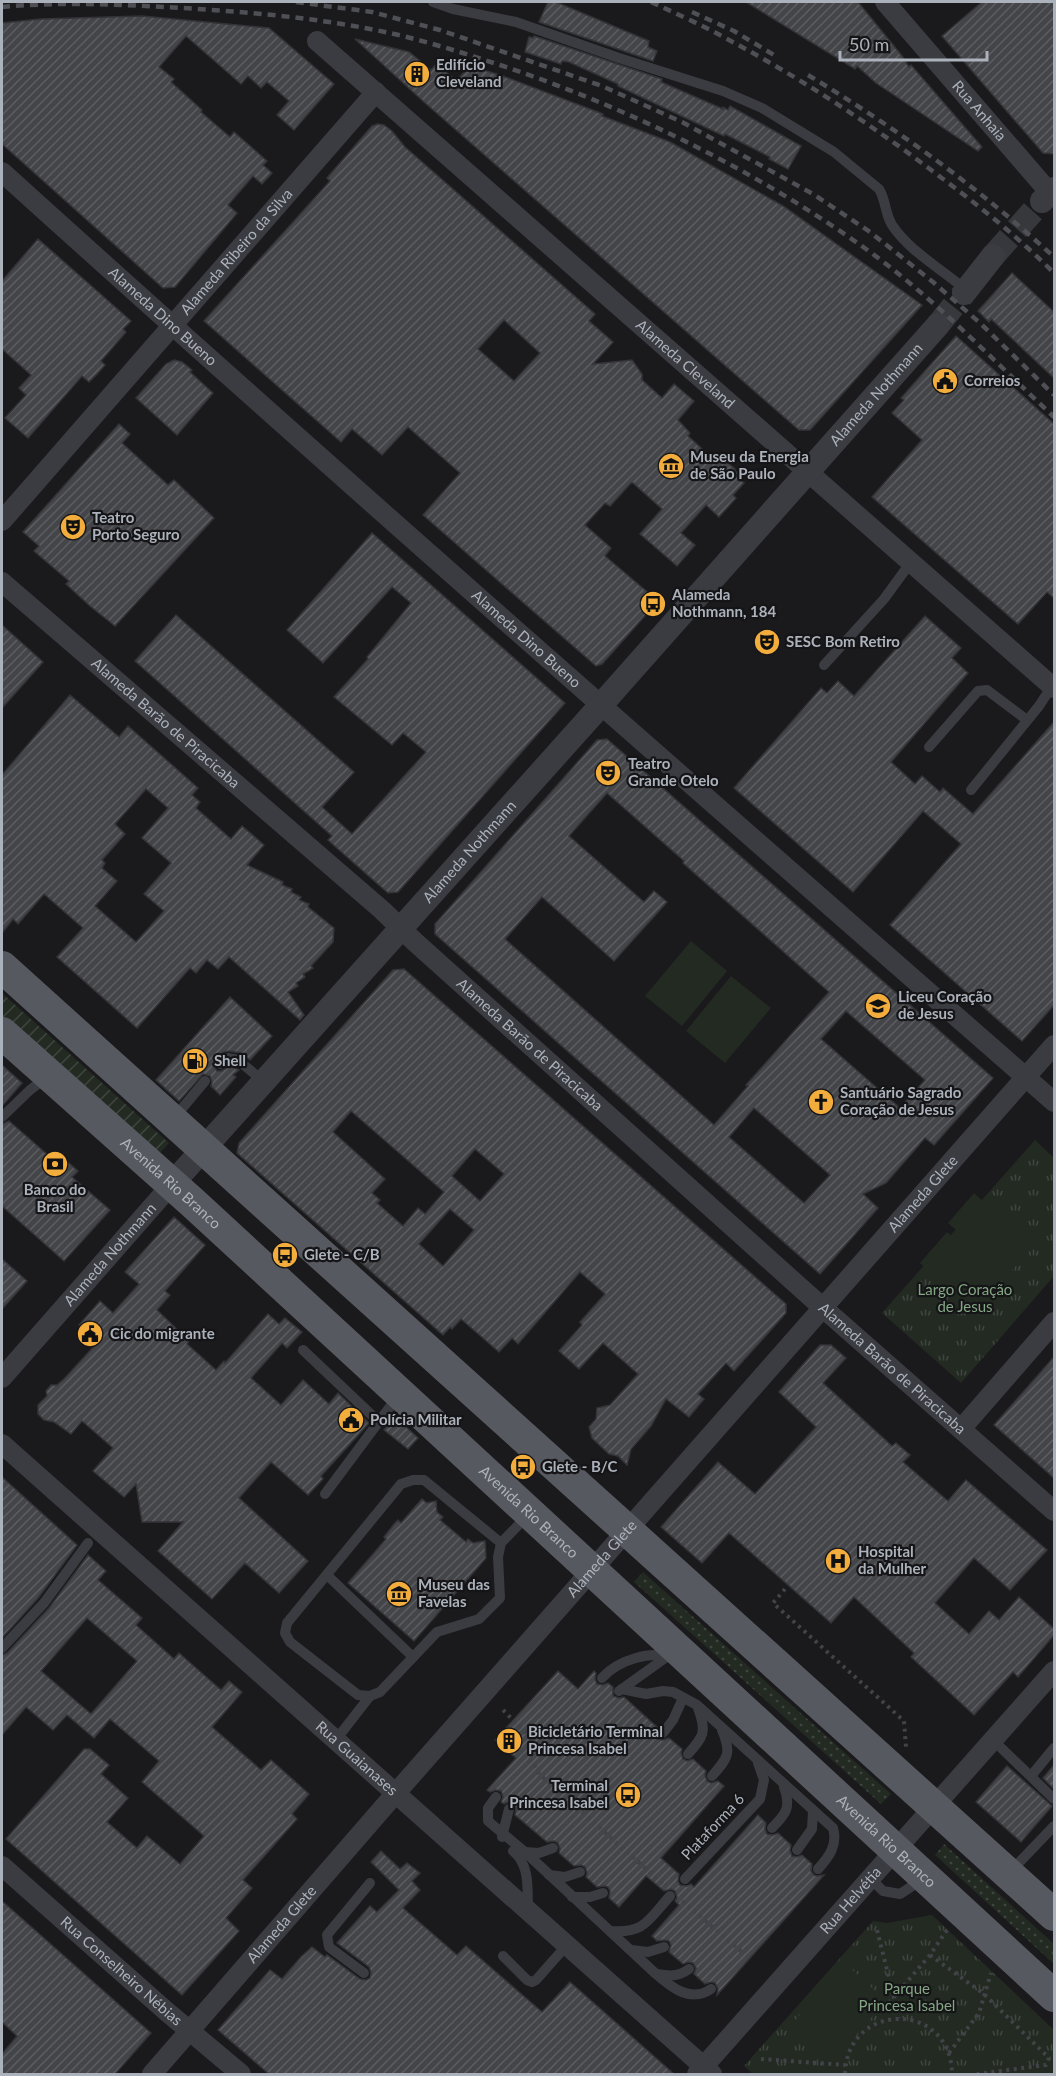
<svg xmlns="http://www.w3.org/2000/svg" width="1056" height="2076" font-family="Lato,sans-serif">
<defs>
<pattern id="grass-dots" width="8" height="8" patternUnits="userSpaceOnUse" patternTransform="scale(1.5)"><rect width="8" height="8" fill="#222a22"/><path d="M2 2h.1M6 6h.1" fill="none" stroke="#3f4640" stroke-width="1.8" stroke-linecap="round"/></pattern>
<pattern id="park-tufts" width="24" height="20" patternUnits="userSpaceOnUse" patternTransform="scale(1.5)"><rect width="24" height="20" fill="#222a22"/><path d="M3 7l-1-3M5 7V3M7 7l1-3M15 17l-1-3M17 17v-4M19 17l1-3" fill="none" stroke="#3f4640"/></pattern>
<pattern id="garden-furrows" width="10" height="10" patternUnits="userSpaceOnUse" patternTransform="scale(1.5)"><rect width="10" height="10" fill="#222a22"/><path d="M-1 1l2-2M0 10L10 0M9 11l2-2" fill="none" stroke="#3f4640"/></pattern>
<pattern id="building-hatch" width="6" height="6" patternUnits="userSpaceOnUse" patternTransform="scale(1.5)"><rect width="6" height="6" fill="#444549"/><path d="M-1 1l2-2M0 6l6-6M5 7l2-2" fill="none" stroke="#5c5d61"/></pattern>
</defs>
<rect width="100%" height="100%" fill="#1a1a1c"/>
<!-- grass -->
<g fill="url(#grass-dots)">
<polygon points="643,1572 891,1794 881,1804 634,1582"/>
<polygon points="944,1844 1054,1944 1054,1964 935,1855"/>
</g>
<!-- park -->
<g fill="url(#park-tufts)">
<polygon points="1035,1140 1054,1158 1054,1276 961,1383 882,1313"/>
<polygon points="932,1915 1054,2030 1054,2074 753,2074 744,2066 873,1921 887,1923"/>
</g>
<!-- garden -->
<polygon fill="url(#garden-furrows)" points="2,993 169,1143 158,1155 2,1017"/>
<!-- pitch -->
<g fill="#222a22">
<polygon points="691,941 727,971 682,1026 645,996"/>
<polygon points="731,976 771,1008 725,1063 686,1031"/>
<polygon points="974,1193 1034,1246 1007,1276 948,1223"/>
<polygon points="947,1232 1005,1285 976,1316 920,1263"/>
<polygon points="845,1963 886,2001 833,2061 792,2024"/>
</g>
<!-- building -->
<g fill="url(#building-hatch)" stroke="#343438" stroke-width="1.5" fill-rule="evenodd">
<polygon points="548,2 556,2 649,41 648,47 657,51 653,61 539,22"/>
<polygon points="746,2 858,2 902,56 909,67 911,65 982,147 978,151 876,83 857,66 855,69"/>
<polygon points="982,2 1054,2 1054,154 1043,153 942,36"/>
<polygon points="142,16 269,28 334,84 294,130 277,115 289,101 267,82 261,88 248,76 241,84 186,36 159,67 174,79 171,82 202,110 201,112 230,137 234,132 267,161 263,165 272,173 262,184 253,176 228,205 237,213 175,287 163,288 2,144 2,23 41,19"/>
<polygon points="534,36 662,79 661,82 723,109 723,107 728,110 730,106 801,146 788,169 769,159 770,157 725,134 724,136 618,86 618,84 569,62 562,61 561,64 525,52 529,37 533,38"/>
<polygon points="355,39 409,52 431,70 437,63 456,81 470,66 500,75 603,114 602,116 670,142 783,206 922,305 810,430 799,430 424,102"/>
<path d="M378,124L384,125L392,131L405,147L595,314L589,321L613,342L593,364L632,360L642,374V380L662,398L674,384L694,401L678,420L690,433L688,436L710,456L712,454L720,461L722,458L735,469L734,470L738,473L736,476L744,483L733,495L736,498L719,517L706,505L681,533L695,545L677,566L640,534L662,509L633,483H631L610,506L605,503L585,525L611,548L605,556L658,601L602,664L596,666L423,515L460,473L408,427L382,455L352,429L341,442L204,321L330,181L327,178L372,126ZM504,320L540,353L514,381L478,349Z"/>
<polygon points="38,239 131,321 123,329 126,332 101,361 105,365 97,374 89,382 82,376 28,438 5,418 26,395 19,388 31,375 2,349 2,281"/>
<polygon points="1012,273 1054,312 1054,378 991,319 989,322 978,311"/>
<polygon points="956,336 1054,424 1054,598 1047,592 1018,624 872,497 922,440 892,413 904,400 901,398"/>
<polygon points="174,360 182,362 192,370 190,372 213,393 177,435 136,398 166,364"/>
<polygon points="119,424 130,434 122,443 168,485 174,480 214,518 115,626 90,606 66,584 69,581 34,551 39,546 23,532"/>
<polygon points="372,533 565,703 398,892 388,893 338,849 328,840 332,836 135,661 176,615 354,772 322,807 352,834 426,752 403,733 392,745 334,697 368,659 367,657 411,603 392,587 323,663 287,630"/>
<polygon points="925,616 961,648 952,658 968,673 891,762 915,784 922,776 940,792 943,788 973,814 1054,722 1054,1005 1022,1041 890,925 961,844 923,811 853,892 734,788 821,688 827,693 838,681 854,696"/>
<polygon points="2,625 43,662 2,708"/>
<path d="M70,695L119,737L128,726L198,788L192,795L200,802L196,808L231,839L242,826L264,845L247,865L283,882L282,885L292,889L291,892L301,897L299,900L309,904L308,907L334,928L333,942L311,966L313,968L303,974L305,977L296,983L298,986L288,992L304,1015L300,1020L229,957L218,969L207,960L196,973L190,968L137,1028L57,957L83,928L44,894L18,924L13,919L2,933V775ZM146,789L168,808L142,838L171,863L144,894L164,911L136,942L95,906L117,881L102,868L105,863L102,860L125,834L115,824Z"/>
<path d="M607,739L993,1078L934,1145L925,1138L886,1183L863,1194L878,1208L820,1274L435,934V924L597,740ZM607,793L684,861L683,863L829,992L746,1085L748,1086L714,1125L505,939L542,897L614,961L667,902L654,891L644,902L569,836ZM846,1011L925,1080L900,1108L821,1039ZM754,1108L830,1175L804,1203L729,1137Z"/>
<path d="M404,969L786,1304V1313L734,1371L726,1363L698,1394L704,1399L689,1417L666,1399L651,1426L631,1449L627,1465L618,1456L609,1454L592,1438L589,1427L596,1419L597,1408L610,1405L638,1374L603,1343L579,1369L559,1351L582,1325L580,1322L605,1294L580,1272L518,1344L512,1338L499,1352L461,1319L452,1329L450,1327L443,1335L237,1153L239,1143L393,970ZM351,1111L444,1192L425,1214L418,1208L403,1226L377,1203L380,1200L372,1193L385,1179L333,1132ZM475,1149L504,1174L480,1201L452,1176ZM450,1209L474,1230L443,1266L419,1244Z"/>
<polygon points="230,997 272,1036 250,1060 240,1053 229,1051 224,1052 215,1058 213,1065 217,1071 221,1071 230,1066 239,1070 233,1075 236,1077 220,1095 211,1086 212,1082 210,1076 203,1074 179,1101 156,1080"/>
<polygon points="2,1065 22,1083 2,1106"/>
<polygon points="9,1121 57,1163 62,1157 78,1171 72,1177 110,1210 64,1261 2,1206 2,1124"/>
<polygon points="174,1217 205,1245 165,1291 170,1295 157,1310 189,1341 187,1344 216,1370 224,1361 225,1363 268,1314 279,1324 285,1318 302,1332 287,1348 282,1343 251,1378 281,1405 303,1380 329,1404 338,1393 369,1423 321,1476 323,1479 308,1495 271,1462 239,1498 308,1561 279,1593 245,1563 212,1599 158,1551 183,1522 142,1522 136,1484 124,1497 93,1471 113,1448 82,1421 71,1434 54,1422 44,1420 38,1414 38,1405 47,1396 46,1391 51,1385 57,1385 64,1379 98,1342 79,1325 100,1301 113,1313 139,1284 125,1272"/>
<polygon points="2,1259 27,1281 2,1309"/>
<polygon points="820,1345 831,1345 846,1358 823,1383 892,1446 896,1443 910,1455 903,1462 948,1501 966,1480 1047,1550 1010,1590 974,1558 935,1603 969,1634 989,1611 999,1620 1019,1597 1054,1629 1054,1635 1018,1677 1013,1672 974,1715 911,1657 914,1653 854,1597 831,1623 729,1533 702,1563 661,1527 718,1462 755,1494 816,1427 779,1392"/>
<polygon points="1054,1357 1054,1478 994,1425"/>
<polygon points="395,1417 418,1438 408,1449 384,1430"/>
<polygon points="2,1477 77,1545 38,1598 2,1638"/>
<polygon points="422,1499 427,1503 436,1501 437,1512 443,1517 440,1520 466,1542 468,1539 473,1543 485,1541 486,1558 414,1641 348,1583 386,1539 384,1537 395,1523 398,1520 401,1523"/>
<path d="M88,1555L106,1571L98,1580L142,1618L136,1625L174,1659L179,1653L221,1690L229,1681L242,1692L212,1727L261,1770L271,1760L309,1794L292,1814L297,1819L243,1880L252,1888L226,1918L239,1931L182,1995L6,1839L84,1749H90L109,1765L101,1774L128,1798L107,1822L137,1848L147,1836L180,1864L204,1836L142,1782L159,1761L110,1719L94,1738L67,1715L53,1730L26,1707L2,1735V1655L7,1653L49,1608ZM87,1618L137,1661L91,1714L41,1671Z"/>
<polygon points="558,1671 578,1689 594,1671 596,1673 595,1679 597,1684 603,1685 608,1683 613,1687 613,1696 619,1698 624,1697 658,1728 656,1733 658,1739 663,1740 669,1738 682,1749 681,1753 683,1759 687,1761 693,1759 706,1771 705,1775 707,1781 711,1783 718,1781 724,1786 661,1858 679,1874 678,1881 680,1885 687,1886 691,1884 694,1887 758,1815 766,1823 765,1829 767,1834 773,1835 778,1833 791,1845 790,1850 792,1856 797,1857 802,1855 812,1864 811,1871 814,1875 817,1876 824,1875 717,1995 718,1989 715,1983 711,1982 705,1984 694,1974 696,1968 693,1963 688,1962 683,1964 669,1952 671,1945 669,1941 665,1940 657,1941 652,1936 679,1905 675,1901 677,1897 675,1891 671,1889 664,1891 646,1876 619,1907 609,1898 610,1891 608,1887 604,1886 597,1887 586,1877 587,1873 585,1867 581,1865 574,1866 559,1853 560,1849 558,1843 554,1841 547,1842 515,1815 516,1808 514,1803 508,1802 504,1804 501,1802 503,1797 501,1791 496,1790 490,1792 487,1790 516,1758 495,1740"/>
<polygon points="1054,1765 1054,1789 1043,1778"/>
<polygon points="1007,1766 1052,1806 1021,1842 976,1802"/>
<polygon points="381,1851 400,1869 407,1863 420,1873 412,1881 420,1890 403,1908 457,1955 466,1946 542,2012 570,1982 674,2074 269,2074 218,2030 270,1970 282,1979 301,1957 312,1947 325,1957 327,1955 360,1979 366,1980 370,1978 371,1973 369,1967 337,1943 370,1906 377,1912 399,1890 371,1862"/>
<polygon points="2,1901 151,2033 115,2074 2,2074 2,2054 17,2036 2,2022"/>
</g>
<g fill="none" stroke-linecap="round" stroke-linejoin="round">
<!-- tertiary-tunnel -->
<g stroke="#37383c" stroke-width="24" stroke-dasharray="24 12" stroke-linecap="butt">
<polyline points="993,256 1042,201"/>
<polyline points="938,325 964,293"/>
</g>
<!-- path -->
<g stroke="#414348" stroke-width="4" stroke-dasharray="3 4.5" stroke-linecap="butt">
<polyline points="785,1589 773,1603 904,1721 906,1747"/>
<polyline points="503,1710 530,1737 530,1759 540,1775 663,1884"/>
<polyline points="682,1901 743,1953"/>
<polyline points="877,1930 899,2018"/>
<polyline points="930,1955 984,1994 1049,2058 1046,2065 977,2074"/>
<polyline points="894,1997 930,1955 947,1930"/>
<polyline points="949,2053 979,2013 991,1973"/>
<polyline points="761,2059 845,2065"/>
<path d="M845,2074C847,2001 951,2000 952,2074"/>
</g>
<!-- service -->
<g stroke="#3b3c41" stroke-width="10">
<path d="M433,2L453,9L516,22L619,58L723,91L762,108L834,152L879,189C886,200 885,214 892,225C910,252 942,269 966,290"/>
<polyline points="824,665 884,599 911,562"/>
<polyline points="929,747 978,691 987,690 1027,720"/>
<polyline points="971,790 1039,706 1052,686"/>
<polyline points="220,1064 228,1058 238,1060 263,1081"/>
<polyline points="2,1117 30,1090 47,1077"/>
<polyline points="174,1118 205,1081"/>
<polyline points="303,1350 379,1422"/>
<polyline points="325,1494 398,1396"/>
<polyline points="501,1543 424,1480 413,1480 401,1484 287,1623 285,1633 290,1642 358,1695 370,1696 380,1692 437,1632 479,1619 500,1598 498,1557 501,1543 528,1515"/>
<polyline points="327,1575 413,1657"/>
<polyline points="2,1648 44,1603 88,1543"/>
<path d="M602,1678C618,1660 652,1649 674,1659"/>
<path d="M622,1689L646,1694L663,1691L673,1692L697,1705L833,1828C838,1845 829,1857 818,1869"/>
<polyline points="619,1691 668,1656"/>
<polyline points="663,1733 673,1720 683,1698"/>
<polyline points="993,1740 1054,1799"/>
<polyline points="335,1741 370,1696"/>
<path d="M688,1754C704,1736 707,1732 698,1708"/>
<path d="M712,1776C728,1758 732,1753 722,1730"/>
<polyline points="1031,1776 1054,1748"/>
<path d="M496,1797L488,1808V1821L525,1852L656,1974C672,1988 691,2003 711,1989"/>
<path d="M772,1828C787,1813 791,1807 784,1787"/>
<polyline points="502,1837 509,1809"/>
<polyline points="797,1850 812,1829 813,1811"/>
<path d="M513,1851C531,1866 527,1890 528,1911"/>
<polyline points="525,1852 539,1853 553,1848"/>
<polyline points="1011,1871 1054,1826"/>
<polyline points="549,1875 565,1877 580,1872"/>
<polyline points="870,1878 883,1891 900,1894 923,1879"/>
<polyline points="685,1879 760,1799 764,1780 758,1763"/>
<polyline points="572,1897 590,1897 603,1893"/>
<path d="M610,1931C645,1934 648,1920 670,1896"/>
<polyline points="631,1950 648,1952 664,1947"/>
<polyline points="503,1956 527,1980 532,1982 536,1980 566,1946"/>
<polyline points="364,1973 329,1947 327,1935 370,1883"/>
<path d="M657,1974C669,1976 678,1977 689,1969"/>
</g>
<!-- minor -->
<g stroke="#3b3c41" stroke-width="20">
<path id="s1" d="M885,2L1050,193"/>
<path id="s2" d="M317,41L1054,688"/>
<path id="s3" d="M2,172C349,486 702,794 1054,1102"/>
<path id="s4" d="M2,521L376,92"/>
<path id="s5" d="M2,582L382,910L415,942L822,1307L1054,1511"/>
<path id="s6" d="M2,1378L172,1184"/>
<polyline points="961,1429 1054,1322"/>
<path id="s7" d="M2,1444L712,2074"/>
<path id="s8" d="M2,1866L166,2011L241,2074"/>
<path id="s9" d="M152,2074L395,1794L1054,1045"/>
<path id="s10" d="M697,2074L1054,1671"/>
</g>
<!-- tertiary -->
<g stroke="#3b3c41" stroke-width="24">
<polyline points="1042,201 1054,189"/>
<polyline points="964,293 993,256"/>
<path id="s11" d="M172,1184L601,705L938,325"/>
</g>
<!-- primary -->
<g stroke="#575960" stroke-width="32">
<polyline points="2,967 1054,1915"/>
<path id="s12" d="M2,1033L193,1203L1054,1996"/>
</g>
<!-- rail -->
<g stroke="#4e5056" stroke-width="4.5" stroke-dasharray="8 6" stroke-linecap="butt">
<polyline points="296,2 372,12 440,30 602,86 682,122 813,194 870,232 933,282 980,323 1054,395"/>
<path d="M651,2C677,14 704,26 729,40C804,80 875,127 943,179C982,208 1020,239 1054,273"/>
<path d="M2,7C56,2 111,4 166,7C234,11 303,16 370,29C414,37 457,51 500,65C629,108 755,170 866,249C934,298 993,360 1054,417"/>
<polyline points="692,12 734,31 774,55"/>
<path d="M808,75C896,128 979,188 1054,257"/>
</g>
</g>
<!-- icons -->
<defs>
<g id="building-disc" transform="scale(1.35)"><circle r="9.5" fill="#f2ad3c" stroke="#151517"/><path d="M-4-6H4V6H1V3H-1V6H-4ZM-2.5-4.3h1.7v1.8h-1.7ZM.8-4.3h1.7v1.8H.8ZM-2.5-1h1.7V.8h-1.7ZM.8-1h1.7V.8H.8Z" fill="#111"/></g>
<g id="civic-disc" transform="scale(1.35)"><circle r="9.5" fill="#f2ad3c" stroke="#151517"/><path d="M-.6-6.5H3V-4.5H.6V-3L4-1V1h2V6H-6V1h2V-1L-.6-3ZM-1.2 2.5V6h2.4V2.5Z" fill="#111"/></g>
<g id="museum-disc" transform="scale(1.35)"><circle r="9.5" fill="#f2ad3c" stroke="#151517"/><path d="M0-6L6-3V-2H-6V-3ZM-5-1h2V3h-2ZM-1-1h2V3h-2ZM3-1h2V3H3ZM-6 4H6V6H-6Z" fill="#111"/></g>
<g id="theatre-disc" transform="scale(1.35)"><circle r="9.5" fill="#f2ad3c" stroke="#151517"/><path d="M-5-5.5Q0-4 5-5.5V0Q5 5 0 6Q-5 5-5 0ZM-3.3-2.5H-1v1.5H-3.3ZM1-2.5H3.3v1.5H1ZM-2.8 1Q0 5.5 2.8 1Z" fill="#111"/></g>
<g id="bus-disc" transform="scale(1.35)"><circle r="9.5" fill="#f2ad3c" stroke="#151517"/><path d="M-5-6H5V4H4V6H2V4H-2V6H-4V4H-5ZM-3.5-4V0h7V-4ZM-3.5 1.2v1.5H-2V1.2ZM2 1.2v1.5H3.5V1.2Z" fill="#111"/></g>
<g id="school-disc" transform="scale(1.35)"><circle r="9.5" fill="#f2ad3c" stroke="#151517"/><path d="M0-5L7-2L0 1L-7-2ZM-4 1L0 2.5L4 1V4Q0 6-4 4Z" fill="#111"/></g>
<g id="fuel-disc" transform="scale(1.35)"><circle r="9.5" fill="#f2ad3c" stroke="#151517"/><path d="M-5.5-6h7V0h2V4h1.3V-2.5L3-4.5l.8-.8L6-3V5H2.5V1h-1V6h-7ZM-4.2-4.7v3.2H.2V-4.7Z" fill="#111"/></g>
<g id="church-disc" transform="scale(1.35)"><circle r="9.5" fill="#f2ad3c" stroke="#151517"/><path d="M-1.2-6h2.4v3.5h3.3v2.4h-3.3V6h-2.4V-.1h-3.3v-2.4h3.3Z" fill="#111"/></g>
<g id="bank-disc" transform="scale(1.35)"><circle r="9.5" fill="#f2ad3c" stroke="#151517"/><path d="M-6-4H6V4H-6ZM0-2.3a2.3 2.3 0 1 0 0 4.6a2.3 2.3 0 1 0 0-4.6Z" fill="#111"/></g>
<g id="hospital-disc" transform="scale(1.35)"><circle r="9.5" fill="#f2ad3c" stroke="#151517"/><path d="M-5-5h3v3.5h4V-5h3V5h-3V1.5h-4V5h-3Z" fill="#111"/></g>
</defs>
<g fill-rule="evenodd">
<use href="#building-disc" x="417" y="74"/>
<use href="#civic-disc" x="945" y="381"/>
<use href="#museum-disc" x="671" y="466"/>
<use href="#theatre-disc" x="73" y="527"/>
<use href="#bus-disc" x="653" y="604"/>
<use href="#theatre-disc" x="767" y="642"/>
<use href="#theatre-disc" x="608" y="773"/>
<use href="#school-disc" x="878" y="1006"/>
<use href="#fuel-disc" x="195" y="1061"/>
<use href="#church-disc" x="821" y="1102"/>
<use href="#bank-disc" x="55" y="1164"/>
<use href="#bus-disc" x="285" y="1255"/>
<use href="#civic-disc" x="90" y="1334"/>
<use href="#civic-disc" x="351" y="1420"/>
<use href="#bus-disc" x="523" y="1467"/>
<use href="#hospital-disc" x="838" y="1561"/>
<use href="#museum-disc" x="399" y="1594"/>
<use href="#building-disc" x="509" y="1741"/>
<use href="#bus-disc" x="628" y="1795"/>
</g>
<g text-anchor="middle" stroke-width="4.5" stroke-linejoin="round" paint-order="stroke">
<!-- poi labels -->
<g font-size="15" font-weight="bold" fill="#acb2bb" stroke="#151517" text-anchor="start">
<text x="436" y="70">Edifício<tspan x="436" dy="17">Cleveland</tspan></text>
<text x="964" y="386">Correios</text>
<text x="690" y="462">Museu da Energia<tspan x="690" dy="17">de São Paulo</tspan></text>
<text x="92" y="523">Teatro<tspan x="92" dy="17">Porto Seguro</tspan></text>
<text x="672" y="600">Alameda<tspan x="672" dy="17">Nothmann, 184</tspan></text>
<text x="786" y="647">SESC Bom Retiro</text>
<text x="628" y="769">Teatro<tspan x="628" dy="17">Grande Otelo</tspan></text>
<text x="898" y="1002">Liceu Coração<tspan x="898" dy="17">de Jesus</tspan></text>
<text x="214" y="1066">Shell</text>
<text x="840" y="1098">Santuário Sagrado<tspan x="840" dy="17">Coração de Jesus</tspan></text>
<text x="55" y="1195" text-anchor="middle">Banco do<tspan x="55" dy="17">Brasil</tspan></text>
<text x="304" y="1260">Glete - C/B</text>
<text x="110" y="1339">Cic do migrante</text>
<text x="370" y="1425">Polícia Militar</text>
<text x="542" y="1472">Glete - B/C</text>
<text x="858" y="1557">Hospital<tspan x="858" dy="17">da Mulher</tspan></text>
<text x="418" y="1590">Museu das<tspan x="418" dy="17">Favelas</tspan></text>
<text x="528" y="1737">Bicicletário Terminal<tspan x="528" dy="17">Princesa Isabel</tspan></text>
<text x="608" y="1791" text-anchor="end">Terminal<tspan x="608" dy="17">Princesa Isabel</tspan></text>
</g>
<!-- street labels -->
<g font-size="15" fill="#acb2bb" stroke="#151517">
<text dy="5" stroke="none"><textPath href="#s1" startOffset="144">Rua Anhaia</textPath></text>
<text dy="5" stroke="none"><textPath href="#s4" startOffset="357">Alameda Ribeiro da Silva</textPath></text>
<text dy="5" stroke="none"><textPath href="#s3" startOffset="216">Alameda Dino Bueno</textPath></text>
<text dy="5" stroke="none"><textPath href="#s2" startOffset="490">Alameda Cleveland</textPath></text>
<text dy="5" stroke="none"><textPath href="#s11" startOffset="1058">Alameda Nothmann</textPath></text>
<text dy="5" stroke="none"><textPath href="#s3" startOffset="702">Alameda Dino Bueno</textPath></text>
<text dy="5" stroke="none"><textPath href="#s5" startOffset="216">Alameda Barão de Piracicaba</textPath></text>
<text dy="5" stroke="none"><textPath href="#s11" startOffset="446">Alameda Nothmann</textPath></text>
<text dy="5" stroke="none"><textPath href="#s5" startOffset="702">Alameda Barão de Piracicaba</textPath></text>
<text dy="5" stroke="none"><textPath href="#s12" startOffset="226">Avenida Rio Branco</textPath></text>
<text dy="5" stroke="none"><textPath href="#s9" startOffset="1170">Alameda Glete</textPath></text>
<text dy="5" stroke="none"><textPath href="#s6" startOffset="164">Alameda Nothmann</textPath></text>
<text dy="5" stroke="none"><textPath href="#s5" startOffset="1188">Alameda Barão de Piracicaba</textPath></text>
<text dy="5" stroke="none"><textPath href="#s12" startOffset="712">Avenida Rio Branco</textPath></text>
<text dy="5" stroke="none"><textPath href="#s9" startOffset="684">Alameda Glete</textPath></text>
<text dy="5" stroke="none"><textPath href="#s7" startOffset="474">Rua Guaianases</textPath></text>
<text transform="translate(713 1827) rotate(-47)" y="5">Plataforma 6</text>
<text dy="5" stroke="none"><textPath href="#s12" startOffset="1198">Avenida Rio Branco</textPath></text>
<text dy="5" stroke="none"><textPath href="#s10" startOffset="232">Rua Helvétia</textPath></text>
<text dy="5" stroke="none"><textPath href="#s9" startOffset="198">Alameda Glete</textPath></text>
<text dy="5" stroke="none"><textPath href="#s8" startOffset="159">Rua Conselheiro Nébias</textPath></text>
</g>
<!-- park labels -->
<g font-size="15" fill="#84a684" stroke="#151517">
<text x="965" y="1295">Largo Coração<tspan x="965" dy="17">de Jesus</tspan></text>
<text x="907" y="1994">Parque<tspan x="907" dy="17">Princesa Isabel</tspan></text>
</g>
</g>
<!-- border -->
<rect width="1056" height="2076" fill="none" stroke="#acb2bb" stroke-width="6"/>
<!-- scale -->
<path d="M840 51v9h147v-9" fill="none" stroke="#acb2bb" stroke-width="3"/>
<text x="849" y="51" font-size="18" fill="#acb2bb" stroke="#151517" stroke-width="4.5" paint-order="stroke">50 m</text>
</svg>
